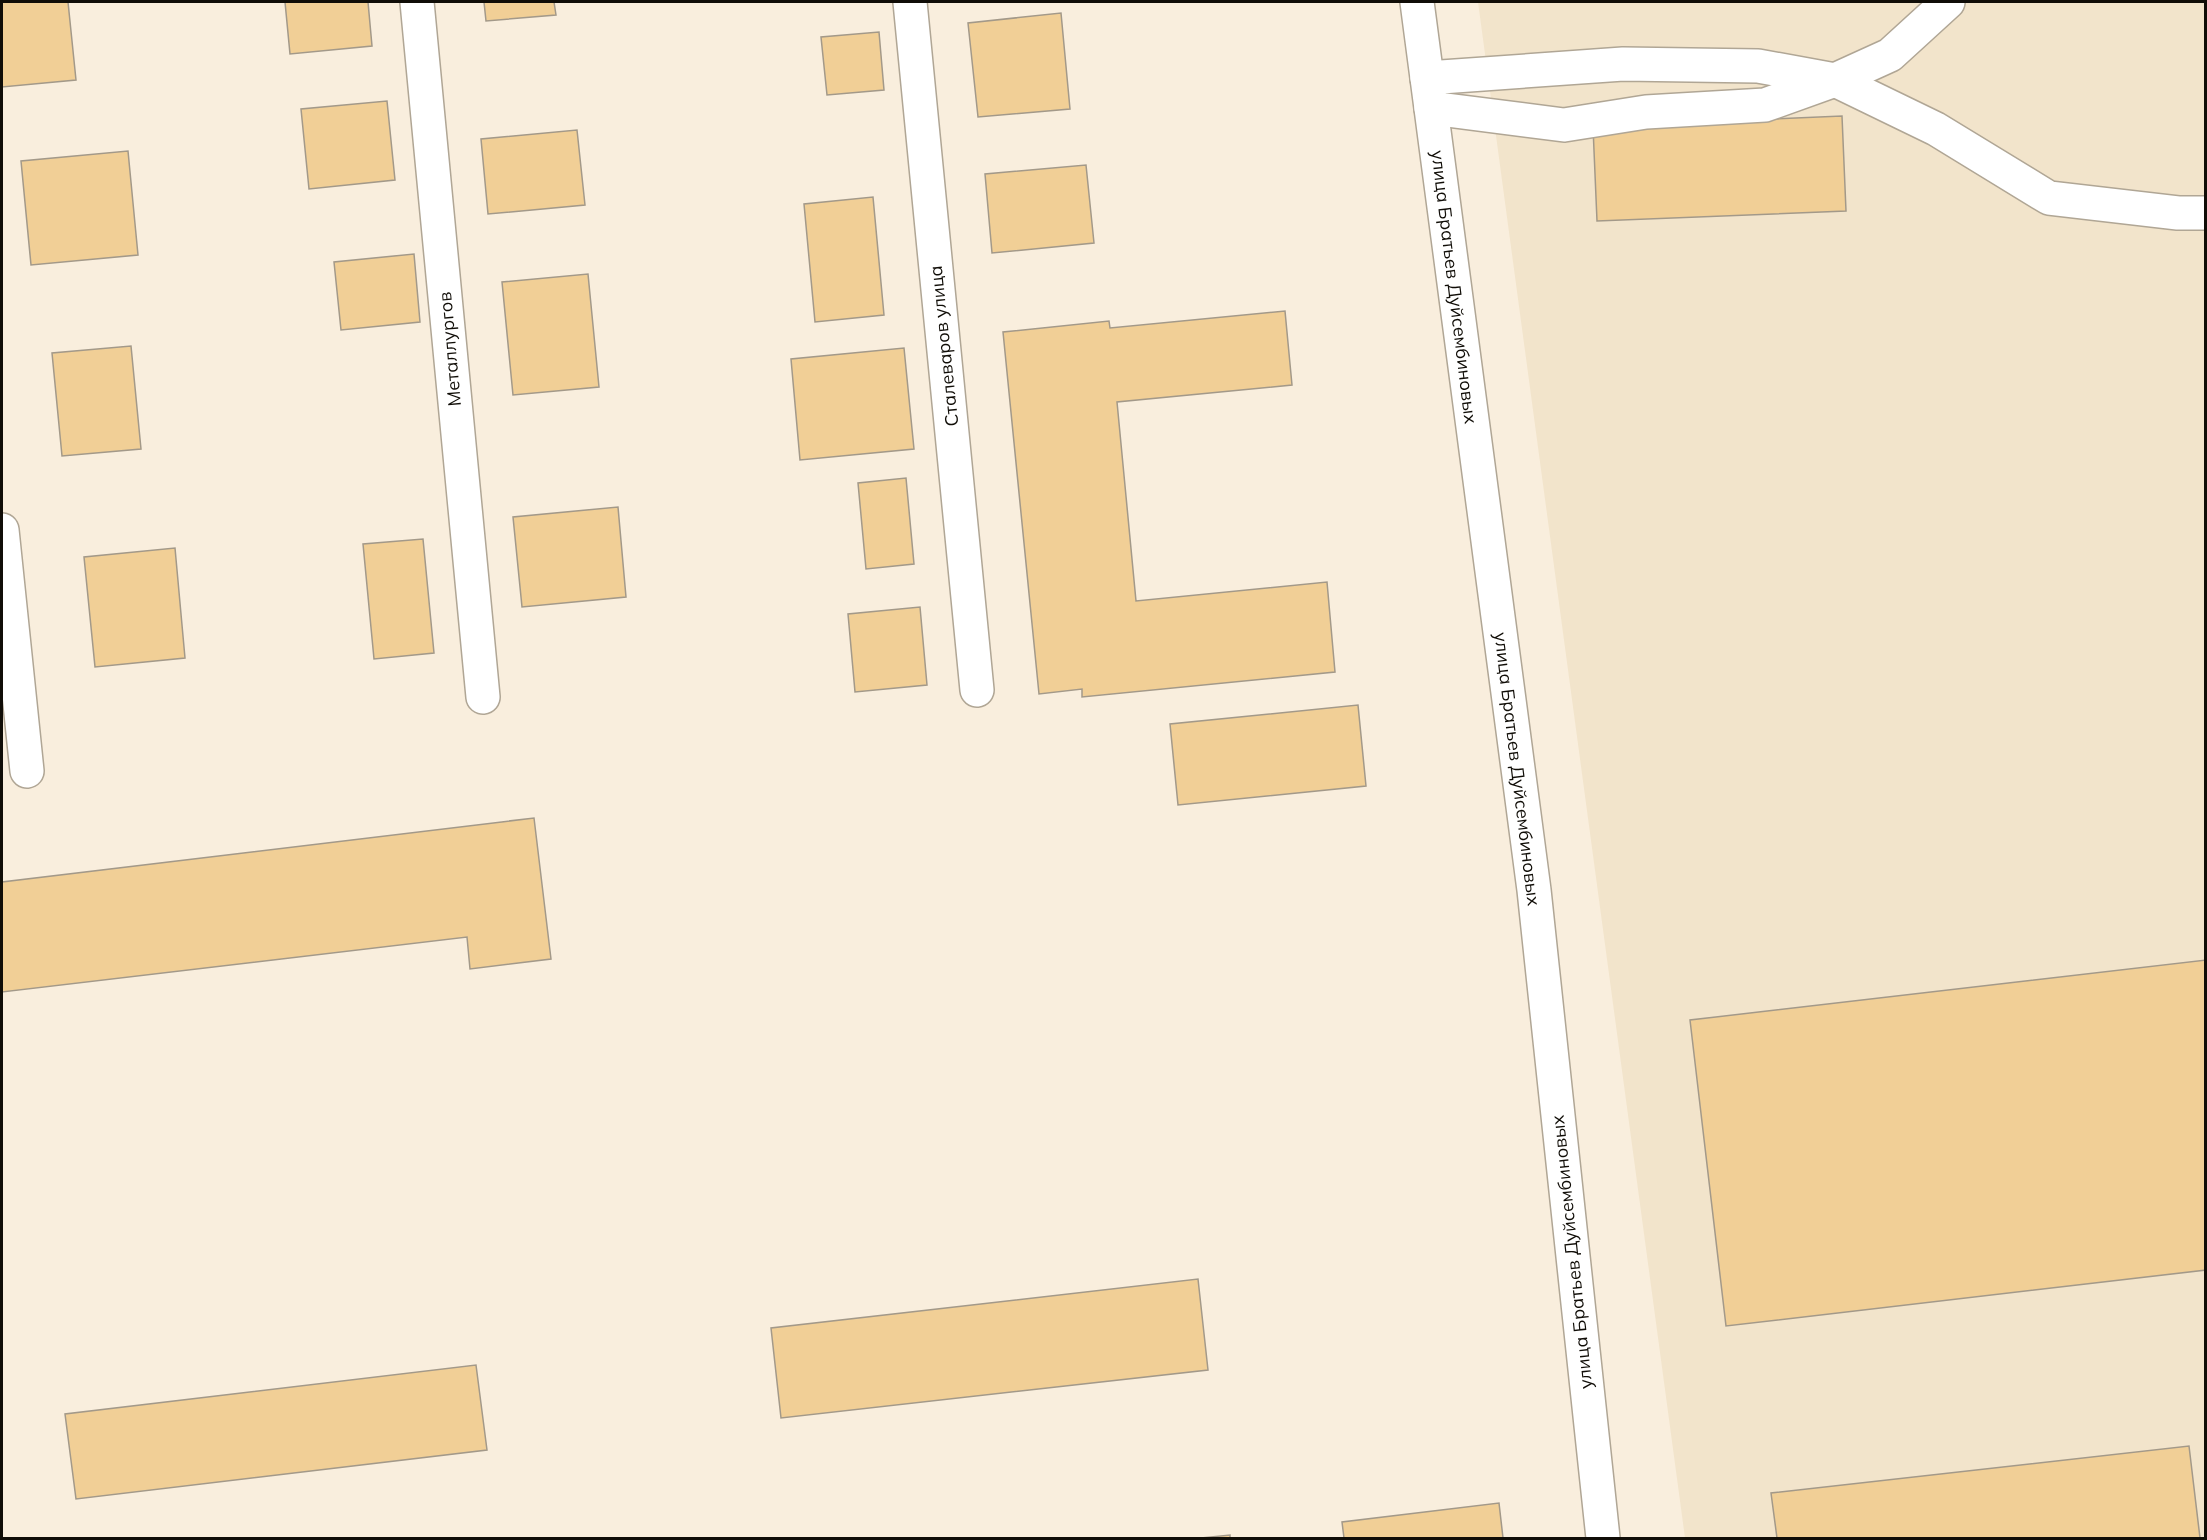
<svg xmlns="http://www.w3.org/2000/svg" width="2207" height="1540" font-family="Mulish,sans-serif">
<rect width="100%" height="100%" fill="#f9eedd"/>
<!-- built -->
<polygon fill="#f2e4cb" points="1478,2 2205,2 2205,1538 1685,1538"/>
<!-- building -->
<g fill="#f1cf96" stroke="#a39989" stroke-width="1.5">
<polygon points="2,2 68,2 76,80 2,87"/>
<polygon points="285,2 368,2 372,46 290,54"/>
<polygon points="484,2 554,2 556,15 486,21"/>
<polygon points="1061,13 1070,109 978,117 968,23"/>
<polygon points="879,32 884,90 827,95 821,37"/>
<polygon points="387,101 395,180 309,189 301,109"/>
<polygon points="1842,116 1846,211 1597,221 1593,127"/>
<polygon points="577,130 585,205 488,214 481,139"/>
<polygon points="128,151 138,255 31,265 21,161"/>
<polygon points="1086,165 1094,243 992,253 985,174"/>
<polygon points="873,197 884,315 815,322 804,204"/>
<polygon points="414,254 420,322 341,330 334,262"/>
<polygon points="588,274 599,387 513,395 502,282"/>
<polygon points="1285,311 1292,385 1117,402 1136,601 1327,582 1335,672 1082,697 1082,689 1039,694 1003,332 1109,321 1110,328"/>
<polygon points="131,346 141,449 62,456 52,353"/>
<polygon points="904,348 914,449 800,460 791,359"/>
<polygon points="906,478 914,564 866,569 858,483"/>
<polygon points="618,507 626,597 522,607 513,517"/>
<polygon points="423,539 434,653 374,659 363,544"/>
<polygon points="175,548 185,658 95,667 84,557"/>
<polygon points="920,607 927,685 855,692 848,614"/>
<polygon points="1358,705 1366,786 1178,805 1170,724"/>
<polygon points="534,818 551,959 470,969 467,937 2,992 2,882"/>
<polygon points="2206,960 2206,1270 1726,1326 1690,1020"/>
<polygon points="1198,1279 1208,1370 781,1418 771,1328"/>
<polygon points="476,1365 487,1450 76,1499 65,1414"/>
<polygon points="2189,1446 2200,1538 1777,1538 1771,1493"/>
<polygon points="1499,1503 1503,1538 1344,1538 1342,1522"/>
<polygon points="1230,1535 1230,1538 1201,1538"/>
</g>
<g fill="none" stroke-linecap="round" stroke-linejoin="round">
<!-- minor casing -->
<g stroke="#b0a695" stroke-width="36">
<g id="minor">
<polyline points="417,2 483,697"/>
<polyline points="910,2 977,690"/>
<polyline points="1417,2 1534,890 1603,1538"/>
<polyline points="1427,78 1623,64 1758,66 1835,80 1936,129 2049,198 2178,213 2206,213"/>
<polyline points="1431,108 1564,125 1646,112 1765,105 1835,80 1890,55 1948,2"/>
<polyline points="2,530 27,771"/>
</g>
</g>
<!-- minor -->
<use href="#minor" stroke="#fff" stroke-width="33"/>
</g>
<g text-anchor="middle" stroke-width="4.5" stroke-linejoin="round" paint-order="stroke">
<!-- street labels -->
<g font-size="18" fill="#100d07" stroke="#fff">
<text transform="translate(1454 287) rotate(83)" y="6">улица Братьев Дуйсембиновых</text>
<text transform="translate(944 346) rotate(-96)" y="6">Сталеваров улица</text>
<text transform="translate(450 349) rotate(-95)" y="6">Металлургов</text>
<text transform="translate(1517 769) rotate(83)" y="6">улица Братьев Дуйсембиновых</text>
<text transform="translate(1572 1252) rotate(-96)" y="6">улица Братьев Дуйсембиновых</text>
</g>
</g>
<!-- border -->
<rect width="2207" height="1540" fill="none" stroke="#100d07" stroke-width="6"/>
</svg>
